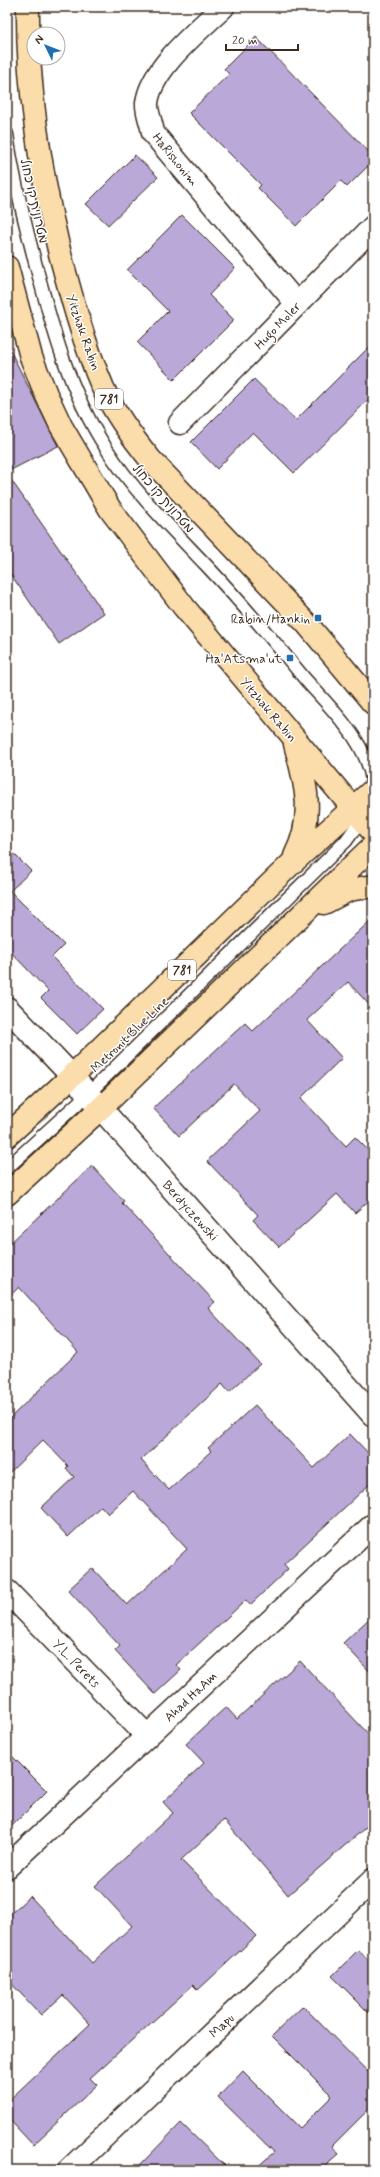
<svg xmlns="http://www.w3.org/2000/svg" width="380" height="2177" font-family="Mynerve,'Playpen Sans Hebrew',sans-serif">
<rect width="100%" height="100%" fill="#fff"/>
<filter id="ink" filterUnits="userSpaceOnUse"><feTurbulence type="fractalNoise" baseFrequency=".025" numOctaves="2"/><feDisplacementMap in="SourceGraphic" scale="8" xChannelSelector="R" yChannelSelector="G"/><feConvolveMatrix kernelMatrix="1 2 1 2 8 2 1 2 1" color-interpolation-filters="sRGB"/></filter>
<g filter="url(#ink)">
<!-- building -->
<g fill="#baa8d8" stroke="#3b2a1e">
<polygon points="256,37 373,156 373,161 347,187 341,181 296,226 258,188 261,185 189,113 229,74 224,69"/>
<polygon points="135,155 158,177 108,225 86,204"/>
<polygon points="182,215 235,268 209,295 234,320 174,380 137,342 168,311 127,270"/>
<polygon points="373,343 373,395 294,473 253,432 217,469 191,442 254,379 296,420"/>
<polygon points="7,344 58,446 7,472"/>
<polygon points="7,474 104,613 59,644 7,569"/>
<polygon points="7,847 31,871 10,891 64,945 52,957 103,1009 77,1034 41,998 48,991 7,948"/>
<polygon points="373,918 373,1009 348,982 307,1020 342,1058 301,1098 346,1146 355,1137 373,1155 373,1197 355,1213 337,1194 279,1247 253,1220 258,1215 207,1161 260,1111 234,1084 179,1136 153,1108 245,1023 253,1031"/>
<polygon points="92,1166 124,1201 122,1203 215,1302 208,1308 260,1364 229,1392 222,1384 141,1460 169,1490 211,1451 208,1448 255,1405 314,1468 350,1434 373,1458 373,1481 284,1564 288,1569 250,1605 246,1600 176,1665 181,1670 155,1694 115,1651 120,1646 68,1590 92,1568 127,1605 187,1549 133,1491 108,1514 101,1506 68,1537 41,1508 74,1477 66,1468 68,1466 43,1440 7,1475 7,1421 78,1352 19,1287 7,1299 7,1246"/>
<polygon points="373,1615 373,1675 343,1643"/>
<polygon points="300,1661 373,1739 373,1821 288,1895 224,1820 181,1860 256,1936 198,1990 193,1985 90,2078 97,2085 33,2145 7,2117 7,2102 90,2024 63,1995 41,2015 7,1979 7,1917 30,1896 92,1963 132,1926 95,1886 173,1813 163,1802 204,1763 186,1744 226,1707 237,1719"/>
<polygon points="7,1751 47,1791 7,1831"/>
<polygon points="358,1950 373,1964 373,2017 332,1976"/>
<polygon points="303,2006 373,2077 373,2105 332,2146 339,2154 321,2170 254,2170 274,2152 218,2097 243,2071 300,2128 332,2096 272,2036"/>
<polygon points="181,2123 229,2170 135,2170"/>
</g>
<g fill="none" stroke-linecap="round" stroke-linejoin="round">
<!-- service casing -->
<g stroke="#3b2a1e" stroke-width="15">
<g id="service">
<path d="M7,134C13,177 24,219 35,262C52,327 69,391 106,448C134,492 171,528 206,565C241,602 273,640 305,679C332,710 370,744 373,788"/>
<polyline points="7,1168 88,1094 346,841 364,816"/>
</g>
</g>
<!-- minor casing -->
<g stroke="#3b2a1e" stroke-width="25">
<g id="minor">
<path d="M223,7C199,30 151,68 147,103C146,111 152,124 153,133L297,304"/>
<polyline points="180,423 373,227"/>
<polyline points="7,1008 72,1076 373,1415"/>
<polyline points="7,1591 147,1736"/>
<polyline points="7,1867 373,1525"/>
<polyline points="69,2170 373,1880"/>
</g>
</g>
<!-- primary casing -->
<g stroke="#3b2a1e" stroke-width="25">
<g id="primary">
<path d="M28,7C27,90 40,170 59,250C71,296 84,344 103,388C115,414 132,437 150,459L307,624L373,703"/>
<polyline points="7,267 31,357 46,394 61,426 110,509 184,607 373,832"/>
<path d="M295,744C306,784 315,817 295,856"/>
<polyline points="324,903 349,890 373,886"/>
<polyline points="7,1136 72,1076 291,864 373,790"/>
<polyline points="7,1194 101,1108 373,846"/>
</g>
</g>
<!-- service -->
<use href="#service" stroke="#fff" stroke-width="12"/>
<!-- minor -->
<use href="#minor" stroke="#fff" stroke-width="22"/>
<!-- primary -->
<use href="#primary" stroke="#fbddab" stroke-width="22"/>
</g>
</g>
<!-- markers -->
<g fill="#1f6fb2" stroke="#fff" stroke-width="1.5">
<rect x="314" y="614" width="8" height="8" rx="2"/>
<rect x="286" y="654" width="8" height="8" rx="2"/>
</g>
<g text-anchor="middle" stroke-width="3" stroke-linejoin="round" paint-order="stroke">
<!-- shield labels -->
<g fill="#fff" stroke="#766a62" stroke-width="1">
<rect x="95" y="389" width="28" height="20" rx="3"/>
<rect x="168" y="960" width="28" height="20" rx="3"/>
</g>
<g font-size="12" font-weight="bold" fill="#3b2a1e">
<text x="109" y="403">781</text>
<text x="182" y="974">781</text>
</g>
<!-- street labels -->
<g font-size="13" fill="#3b2a1e" stroke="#fff">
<text transform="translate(176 159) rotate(51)" y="5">HaRishonim</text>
<text transform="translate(35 201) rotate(77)" y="5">מטרונית קו כחול</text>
<text transform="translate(277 325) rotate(-46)" y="5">Hugo Moler</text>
<text transform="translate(84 332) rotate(71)" y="5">Yitzhak Rabin</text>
<text transform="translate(164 498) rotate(49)" y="5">מטרונית קו כחול</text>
<text transform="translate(269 709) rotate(50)" y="5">Yitzhak Rabin</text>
<text transform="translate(129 1034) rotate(-44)" y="5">Metronit Blue Line</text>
<text transform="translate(191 1210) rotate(48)" y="5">Berdyczewski</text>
<text transform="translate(77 1663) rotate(46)" y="5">Y.L. Perets</text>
<text transform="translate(190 1696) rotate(-43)" y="5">Ahad HaAm</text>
<text transform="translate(221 2025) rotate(-44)" y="5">Mapu</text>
</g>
<!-- poi labels -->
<g font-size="13" fill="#3b2a1e" stroke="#fff" text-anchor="end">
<text x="310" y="623">Rabin/Hankin</text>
<text x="282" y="663">Ha'Atsma'ut</text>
</g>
</g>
<!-- margin -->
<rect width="380" height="2177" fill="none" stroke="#fff" stroke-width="24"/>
<rect x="12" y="12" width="356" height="2153" fill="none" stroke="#3b2a1e" stroke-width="1.5" filter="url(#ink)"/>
<!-- north arrow -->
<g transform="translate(46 46) rotate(313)"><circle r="19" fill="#ffffff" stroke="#b1aaa5"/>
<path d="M0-3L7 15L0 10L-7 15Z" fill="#1f6fb2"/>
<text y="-6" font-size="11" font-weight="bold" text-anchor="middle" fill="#3b2a1e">N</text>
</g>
<!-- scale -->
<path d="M226 44v6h72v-6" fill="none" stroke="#3b2a1e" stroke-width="2"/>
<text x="232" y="44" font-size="12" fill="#3b2a1e" stroke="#ffffff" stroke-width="3" paint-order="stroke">20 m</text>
</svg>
